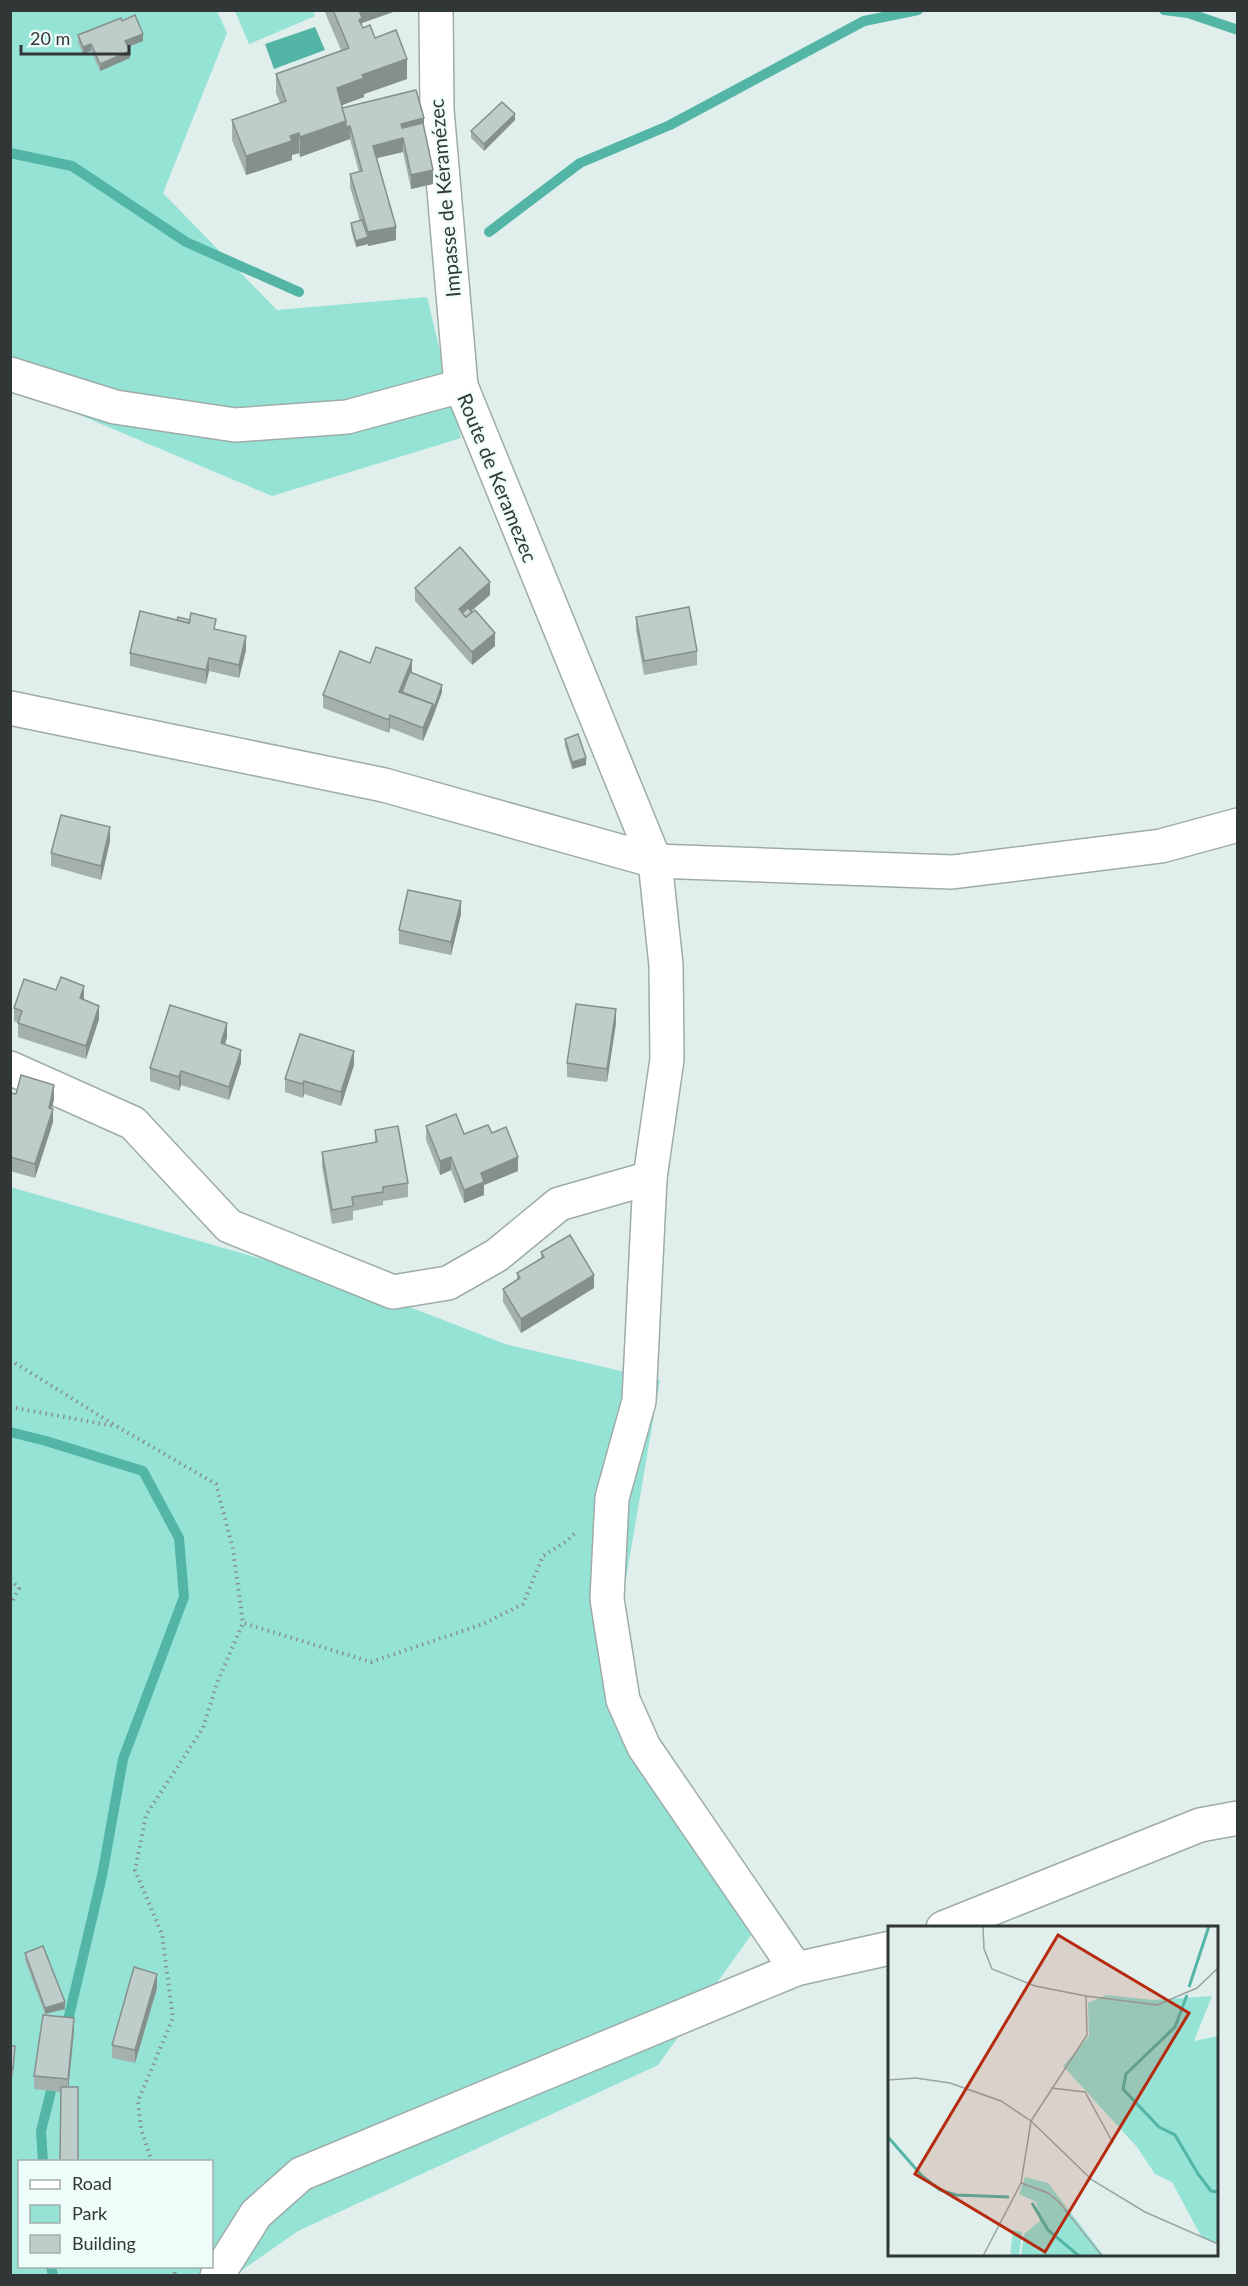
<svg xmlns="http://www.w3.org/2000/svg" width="1248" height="2286" font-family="Lato,sans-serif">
<rect width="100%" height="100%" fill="#e0efec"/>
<!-- green -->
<g fill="#94e3d5" fill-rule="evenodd">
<polygon points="10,11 217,11 227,33 163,193 277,310 427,297 461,438 272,496 11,386"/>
<polygon points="235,11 313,11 315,16 249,44"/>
<path d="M10,1187L353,1285L505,1344L660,1380L605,1701L754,1931L658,2065L298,2231L235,2275H11ZM20,2162H212V2266H20Z"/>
</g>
<!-- water -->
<polygon fill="#53b5a6" points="315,27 325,50 274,69 265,44"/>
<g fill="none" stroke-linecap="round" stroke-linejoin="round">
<!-- stream -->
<g stroke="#53b5a6" stroke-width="10">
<polyline points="1164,10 1188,13 1238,30"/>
<polyline points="10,153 72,166 186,242 299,292"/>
<polyline points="489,232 580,163 670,125 864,21 918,10"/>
<polyline points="10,1432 46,1441 143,1471 179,1538 184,1597 123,1759 102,1876 66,2029"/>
<polyline points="43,2162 41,2131 54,2079"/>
<polyline points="51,2266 53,2276"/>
</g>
<!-- minor casing -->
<g stroke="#9eaca9" stroke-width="36">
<g id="minor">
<polyline points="436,10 437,110 461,386 655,861 666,965 667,1059 650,1178 639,1401 612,1498 607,1599 623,1700 644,1747 796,1969"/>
<polyline points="10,374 115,407 235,425 347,417 461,386"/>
<polyline points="10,708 384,785 655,861 952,872 1161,846 1238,825"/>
<polyline points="10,1068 133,1123 229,1226 393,1292 448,1283 497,1255 559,1204 650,1178"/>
<polyline points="943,1928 1200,1825 1238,1818"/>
<polyline points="217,2276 256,2214 301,2174 796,1969 890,1948"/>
</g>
</g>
<!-- path -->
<g stroke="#879290" stroke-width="4" stroke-dasharray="1.5 4.5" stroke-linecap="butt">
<polyline points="10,1360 118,1427 216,1484 233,1549 243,1623 371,1662 483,1624 523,1604 543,1556 567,1541 575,1533"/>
<polyline points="10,1407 114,1426"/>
<polyline points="10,1580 19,1588 10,1606"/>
<polyline points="152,2162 141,2129 138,2101 173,2018 162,1934 135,1870 146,1815 203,1728 217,1683 243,1623"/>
<polyline points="174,2266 175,2276"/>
</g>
<!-- minor -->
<use href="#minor" stroke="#fff" stroke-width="33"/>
</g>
<!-- wall -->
<g fill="#a3b0ae">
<polygon points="324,10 393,10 393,12 362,23 362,27 375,38 407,79 364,94 364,97 342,105 342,108 424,127 433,184 411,189 403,152 377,158 396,240 368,246 368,244 356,247 351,230 351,223 360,221 350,187 350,174 359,172 350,139 300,157 299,153 292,155 292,160 246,175 232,140 232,120 280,103 276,93 276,74 341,50"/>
<polygon points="122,21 143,41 128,47 130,58 100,71 91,51 83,54 78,42 78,35"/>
<polygon points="515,120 484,151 471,138 471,131"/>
<polygon points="415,588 490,595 471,611 495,646 472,665 415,601"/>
<polygon points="636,617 697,651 697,665 644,675 636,630"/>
<polygon points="216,629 246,650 239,678 209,671 206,684 130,666 130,653"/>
<polygon points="370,663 412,673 442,692 423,741 390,728 389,733 323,708 323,695"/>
<polygon points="565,739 586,765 572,769 565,746"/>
<polygon points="110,841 101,880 51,866 51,853"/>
<polygon points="461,914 451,955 399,944 399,930"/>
<polygon points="84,1000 99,1019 86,1059 18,1037 18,1023 14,1021 14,1008"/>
<polygon points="616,1023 607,1082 567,1077 567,1063"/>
<polygon points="227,1037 225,1045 241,1063 229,1100 181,1085 179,1091 150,1081 150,1068"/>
<polygon points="354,1065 341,1106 304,1094 303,1098 285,1092 285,1079"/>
<polygon points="10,1093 16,1094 54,1099 52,1108 53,1122 35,1178 10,1171"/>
<polygon points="426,1126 464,1134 492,1133 518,1171 484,1185 484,1195 464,1203 451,1170 440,1175 426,1140"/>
<polygon points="375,1130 408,1183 408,1197 383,1201 383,1205 353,1211 353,1220 332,1224 322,1166 322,1152 375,1143"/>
<polygon points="541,1252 594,1288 521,1333 503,1302 503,1289 517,1280 517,1273 541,1258"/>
<polygon points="25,1953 65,2009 45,2014 25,1960"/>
<polygon points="157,1988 135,2063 112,2058 112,2045"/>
<polygon points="74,2031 60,2162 61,2092 34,2089 34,2076"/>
<polygon points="10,2046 15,2053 13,2076 10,2076"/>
</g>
<!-- shaded-wall -->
<g fill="#85908d">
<polygon points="358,10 393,10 393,12 362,23 362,38"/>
<polygon points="143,34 143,41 125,48 125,41"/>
<polygon points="91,44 91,51 83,54 83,47"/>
<polygon points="130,51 130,58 100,71 100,64"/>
<polygon points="407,59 407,79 364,94 364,97 337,107 337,88 362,75"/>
<polygon points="515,114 515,120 484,151 484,144"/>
<polygon points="424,118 424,132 401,138 401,124"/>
<polygon points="346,121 350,126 350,139 300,157 300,137"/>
<polygon points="299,133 299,153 292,155 292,160 246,175 246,156"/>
<polygon points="403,138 403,152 373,159 373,146"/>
<polygon points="433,170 433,184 411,189 411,175"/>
<polygon points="396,227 396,240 368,246 368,232"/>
<polygon points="368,237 368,244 356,247 356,241"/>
<polygon points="490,582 490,595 462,619 459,609"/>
<polygon points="495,633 495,646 472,665 472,652"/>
<polygon points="246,636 246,650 239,678 239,665"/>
<polygon points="209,658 209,671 206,684 206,670"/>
<polygon points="412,660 412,674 402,699 399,692"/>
<polygon points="442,685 442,692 433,717 433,711"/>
<polygon points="433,704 433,717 423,741 423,728"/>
<polygon points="390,715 390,728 389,733 389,720"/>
<polygon points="586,758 586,765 572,769 572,762"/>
<polygon points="110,827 110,841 101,880 101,866"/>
<polygon points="461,901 461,914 451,955 451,942"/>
<polygon points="84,986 84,999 80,1012 80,998"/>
<polygon points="99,1006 99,1019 86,1059 86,1046"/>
<polygon points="616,1009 616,1023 607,1082 607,1069"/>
<polygon points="227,1023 227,1037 221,1057 221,1043"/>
<polygon points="241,1050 241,1063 229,1100 229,1087"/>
<polygon points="354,1051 354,1065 341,1106 341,1092"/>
<polygon points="181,1071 181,1085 179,1091 179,1077"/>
<polygon points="304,1081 304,1094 303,1098 303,1084"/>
<polygon points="54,1085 54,1099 49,1121 49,1108"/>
<polygon points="53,1109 53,1122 35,1178 35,1164"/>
<polygon points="451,1157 451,1170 440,1175 440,1161"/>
<polygon points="518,1157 518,1171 484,1185 484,1195 464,1203 464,1190 481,1173"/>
<polygon points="594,1275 594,1288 521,1333 521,1319"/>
<polygon points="157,1974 157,1988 135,2063 135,2050"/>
<polygon points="65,2002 65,2009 45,2014 45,2008"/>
<polygon points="74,2018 74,2031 68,2092 68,2079"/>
</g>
<!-- building -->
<g fill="#becdca" stroke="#85908d" stroke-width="1.5">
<polygon points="333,10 359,10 362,18 359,20 363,28 370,25 375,38 396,30 407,59 362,75 364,78 337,88 346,121 300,137 299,133 290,136 292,141 246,156 232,120 286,101 276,74 349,48"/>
<polygon points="135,15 143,34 125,41 130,51 100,64 91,44 83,47 78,35 121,18 122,21"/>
<polygon points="416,90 424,118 401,124 402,128 423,123 433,170 411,175 403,138 373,146 396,227 368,232 350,174 362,171 350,126 346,127 346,121 342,108"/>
<polygon points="502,102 515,114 484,144 471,131"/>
<polygon points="362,220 368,237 356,241 351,223"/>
<polygon points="460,547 490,582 459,609 466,617 475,610 495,633 472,652 415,588"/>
<polygon points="689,607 697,651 644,661 636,617"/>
<polygon points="468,608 472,612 466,617 462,613"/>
<polygon points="140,611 189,623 191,613 216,619 214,629 246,636 239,665 209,658 206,670 130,653"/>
<polygon points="178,617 190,620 189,623 177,620"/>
<polygon points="376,647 412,660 399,692 433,704 423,728 390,715 389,720 323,695 340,651 370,663"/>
<polygon points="410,672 442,685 433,711 433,704 402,692"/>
<polygon points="578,734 586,758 572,762 565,739"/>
<polygon points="61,815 110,827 101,866 51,853"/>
<polygon points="408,890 461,901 451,942 399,930"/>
<polygon points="61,977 84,986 80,998 99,1006 86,1046 18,1023 22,1011 14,1008 24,979 56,990"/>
<polygon points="576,1004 616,1009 607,1069 567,1063"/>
<polygon points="170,1005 227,1023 221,1043 241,1050 229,1087 181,1071 179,1077 150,1068"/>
<polygon points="300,1034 354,1051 341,1092 304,1081 303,1084 285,1079"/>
<polygon points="21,1075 54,1085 49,1108 53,1109 35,1164 10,1157 10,1093 16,1094"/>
<polygon points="456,1114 464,1134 488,1125 492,1133 506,1127 518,1157 481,1173 484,1182 464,1190 451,1157 440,1161 426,1126"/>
<polygon points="398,1126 408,1183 383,1187 383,1192 352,1197 353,1206 332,1210 322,1152 377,1142 375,1130"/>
<polygon points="570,1235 594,1275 521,1319 503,1289 520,1278 517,1273 544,1257 541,1252"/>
<polygon points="43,1946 65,2002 45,2008 25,1953"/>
<polygon points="134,1967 157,1974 135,2050 112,2045"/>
<polygon points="43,2015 74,2018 68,2079 34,2076"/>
<polygon points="10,2046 15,2046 13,2069 10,2069"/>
<polygon points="61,2087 78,2087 78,2162 60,2162"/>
</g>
<g text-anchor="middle" stroke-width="4.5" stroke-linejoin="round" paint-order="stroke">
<!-- street labels -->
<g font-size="20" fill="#313736" stroke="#eefdfa">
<text transform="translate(445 198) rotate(-95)" y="7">Impasse de Kéramézec</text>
<text transform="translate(497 478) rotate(68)" y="7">Route de Keramezec</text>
</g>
</g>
<!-- overview -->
<g transform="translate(888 1926)">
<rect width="330" height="330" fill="#e0efec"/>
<path d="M218,69L266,74L324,70L306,115L330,110V317L314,312L284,256L267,248L249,221L175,140L201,110L200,77ZM137,251L160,257L216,330H133L136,308L152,295L148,276L131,268ZM125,304L134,306L131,330H122Z" fill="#94e3d5"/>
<path fill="none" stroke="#53b5a6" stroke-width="3" d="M301,61L321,0M299,69L287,101L238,148L235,163L271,201L287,209L310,248L323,265L330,266M0,211L34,250L52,264L68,269L121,271M144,277L160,304L191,330"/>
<path fill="none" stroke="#9aa5a3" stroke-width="1.5" d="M95,0L96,23L104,43L147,60L198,70L269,79L309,62L330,42M0,154L28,152L62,157L113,175L143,195L204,254L257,286L330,318M163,162L197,166L225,217M133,257L160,267L171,276L214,330M95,330L133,257L143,195L199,109L198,70"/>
<path fill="#b62a10" fill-opacity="0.15" stroke="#b62a10" stroke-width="3" d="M170,9L301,87L157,326L27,248Z"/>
<rect width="330" height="330" fill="none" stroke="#313736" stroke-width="3"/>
</g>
<!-- border -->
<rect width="1248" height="2286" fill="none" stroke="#313736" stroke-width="24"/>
<!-- legend -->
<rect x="18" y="2160" width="195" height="108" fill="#eefdfa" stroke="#a2aeac" stroke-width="1.5"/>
<rect x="30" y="2180" width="30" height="9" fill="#ffffff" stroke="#a2aeac" stroke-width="1.5"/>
<text x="72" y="2190" font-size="18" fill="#313736">Road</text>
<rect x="30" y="2205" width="30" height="18" fill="#94e3d5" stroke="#a2aeac" stroke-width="1.5"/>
<text x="72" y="2220" font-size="18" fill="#313736">Park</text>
<rect x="30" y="2235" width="30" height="18" fill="#becdca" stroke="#a2aeac" stroke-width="1.5"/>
<text x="72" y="2250" font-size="18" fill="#313736">Building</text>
<!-- scale -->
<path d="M21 45v9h108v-9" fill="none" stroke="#313736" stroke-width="3"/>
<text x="30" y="45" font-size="18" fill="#313736" stroke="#eefdfa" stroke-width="4.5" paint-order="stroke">20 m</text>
</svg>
